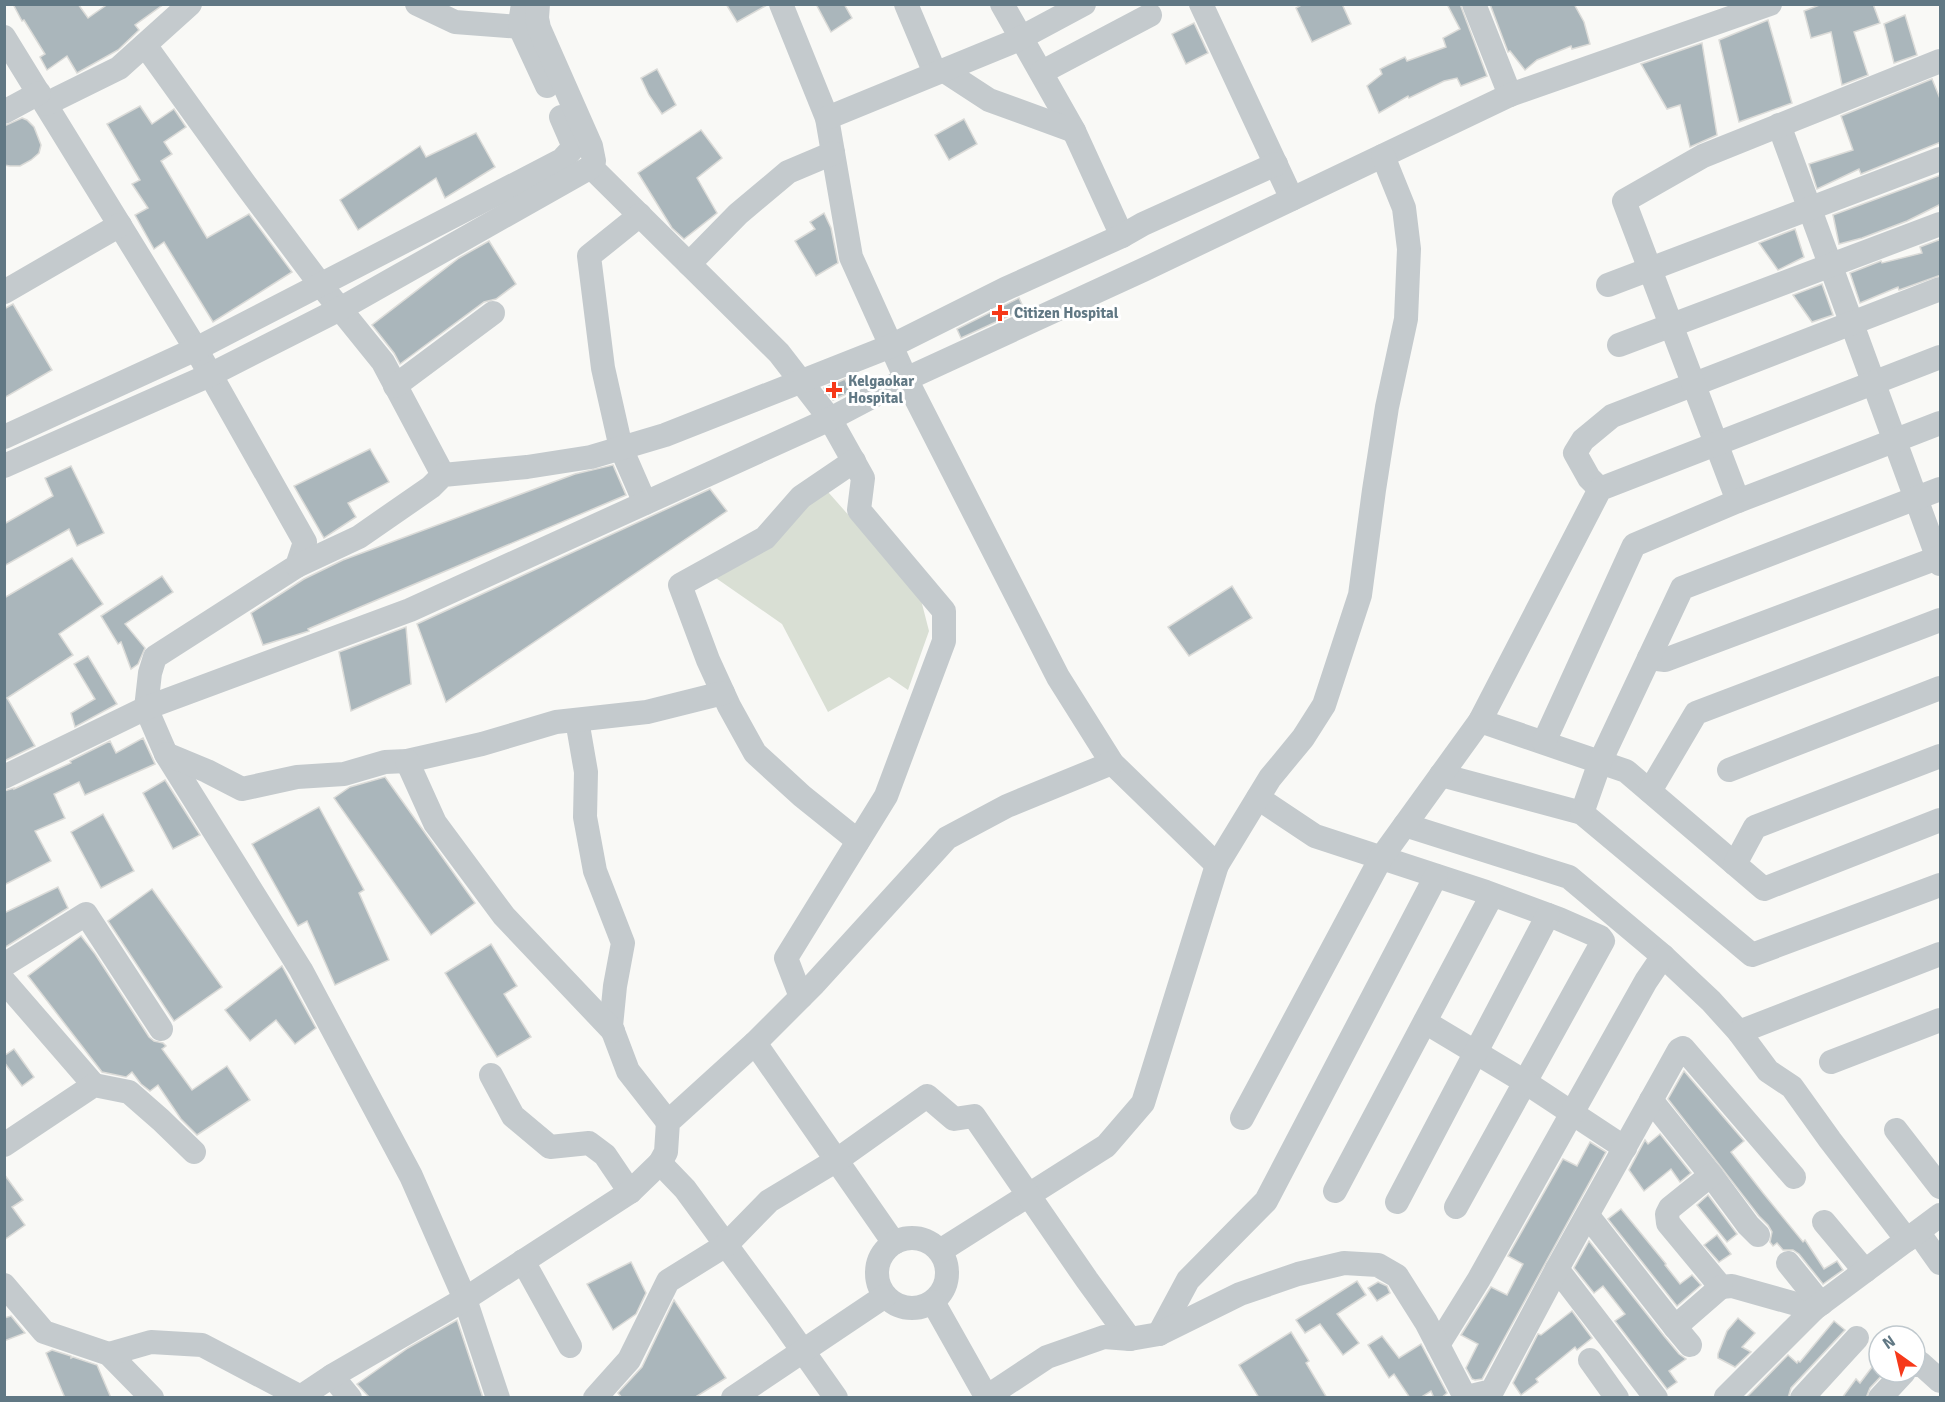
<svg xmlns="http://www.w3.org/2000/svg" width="1945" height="1402" font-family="Signika,sans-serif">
<rect width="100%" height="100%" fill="#f9f9f6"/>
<!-- green -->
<polygon fill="#d9dfd4" points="821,484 920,596 929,631 908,690 889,677 828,712 782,624 713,576"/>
<!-- building -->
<g fill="#aab6bb" stroke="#dbdbd8" stroke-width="1.5">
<polygon points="13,4 78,4 88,18 108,4 164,4 135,25 139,30 118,50 77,73 67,56 47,70 40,57 45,54 24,20 22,21"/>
<polygon points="726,4 767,4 767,5 737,22"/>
<polygon points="816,4 844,4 852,18 831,32"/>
<polygon points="1303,4 1342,4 1351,24 1312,42 1296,8"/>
<polygon points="1447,4 1460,4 1487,76 1461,86 1457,78 1444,81 1409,98 1408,96 1379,113 1367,86 1382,74 1380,69 1388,65 1405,57 1407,61 1446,47 1443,38 1460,29"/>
<polygon points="1490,4 1574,4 1584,22 1590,44 1572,49 1571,46 1537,60 1525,70 1510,51 1508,52"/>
<polygon points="1822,4 1873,4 1880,23 1854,32 1868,75 1842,85 1831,32 1811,38 1804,11"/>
<polygon points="1905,15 1917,55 1894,63 1884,24"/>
<polygon points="1768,20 1792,103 1739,122 1719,40"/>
<polygon points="1194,23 1208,53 1186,64 1172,34"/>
<polygon points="1702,43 1717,135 1690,147 1680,105 1667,109 1641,64"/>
<polygon points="657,69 676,105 662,114 649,95 641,78"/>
<polygon points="1932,79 1941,101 1941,142 1861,174 1859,169 1817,189 1809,164 1853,150 1841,116"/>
<polygon points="140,106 152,124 174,109 186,127 164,142 172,154 161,161 207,238 249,214 292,272 213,322 164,242 154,249 135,215 148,208 132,184 140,180 107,124"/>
<polygon points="22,118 27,120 34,127 41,145 39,153 31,160 20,166 10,166 4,165 4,126"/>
<polygon points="964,119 977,144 949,160 935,135"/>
<polygon points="701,130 722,158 697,178 717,213 684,239 672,228 638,173"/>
<polygon points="476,133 495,167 445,198 436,178 358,230 340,200 420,146 426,157"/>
<polygon points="1941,175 1941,204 1907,221 1862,238 1839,244 1833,215"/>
<polygon points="824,213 831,228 838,263 816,276 795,241 815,229 810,222"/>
<polygon points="1795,229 1804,257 1778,270 1759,243"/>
<polygon points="1941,239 1941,275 1899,290 1898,287 1860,303 1850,273 1881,261 1882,263 1922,253 1920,247"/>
<polygon points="489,241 516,284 496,299 484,302 400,364 394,353 372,325 459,258"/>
<polygon points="1822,284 1833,315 1812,322 1793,295"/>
<polygon points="1019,298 1024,309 961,338 957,329"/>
<polygon points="13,304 52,370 4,398 4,309"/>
<polygon points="845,379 850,392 833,400 824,388"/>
<polygon points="370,449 389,482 348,503 356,517 324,538 294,486"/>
<polygon points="613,465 626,495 308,629 309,631 263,645 251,613 304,579 343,560 575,474"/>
<polygon points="71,466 104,533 77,546 69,529 4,566 4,524 53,496 45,478"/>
<polygon points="710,489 727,511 446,702 417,624"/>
<polygon points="72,558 103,604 59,634 73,655 7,698 35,746 4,761 4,598"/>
<polygon points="162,576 173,592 125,624 145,648 138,664 131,669 121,642 118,644 101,616"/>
<polygon points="1232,586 1252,618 1189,656 1168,627"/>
<polygon points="406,627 411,684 351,711 339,652"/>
<polygon points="88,656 117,704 75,727 71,713 95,699 74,664"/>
<polygon points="143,738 155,764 85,795 79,782 54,794 65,818 35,831 51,861 4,885 4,791 14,788 14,789 71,763 70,761 110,741 116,753"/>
<polygon points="385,777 475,903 431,935 334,798 350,787"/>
<polygon points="165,780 200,835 173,849 143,793"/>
<polygon points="319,807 364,890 359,893 389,960 335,985 307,921 298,926 252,844"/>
<polygon points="103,814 134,871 101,888 71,832"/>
<polygon points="58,887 68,908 4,948 4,913"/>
<polygon points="152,889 222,987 174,1021 108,921"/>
<polygon points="81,936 95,954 149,1037 154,1041 163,1043 166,1046 162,1049 192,1090 227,1066 250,1100 197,1135 181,1119 158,1085 150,1091 141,1084 132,1072 126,1077 102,1072 28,976"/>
<polygon points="491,944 517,986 504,994 531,1037 497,1057 445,973"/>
<polygon points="282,966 316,1028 295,1044 276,1020 250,1041 225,1010"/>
<polygon points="14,1049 34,1077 22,1086 4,1062 4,1056"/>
<polygon points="1684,1071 1744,1141 1731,1152 1763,1193 1803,1242 1805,1240 1824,1269 1837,1261 1843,1270 1823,1284 1799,1254 1793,1250 1783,1250 1777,1243 1773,1246 1770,1242 1772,1232 1768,1225 1759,1216 1668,1099"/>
<polygon points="1660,1134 1691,1173 1680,1182 1671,1169 1644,1191 1629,1170 1645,1140 1648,1144"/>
<polygon points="1590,1142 1606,1152 1482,1379 1475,1380 1472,1379 1466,1368 1478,1344 1461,1335 1491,1287 1507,1295 1523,1264 1508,1256 1563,1159 1577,1166"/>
<polygon points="4,1174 23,1200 12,1207 25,1225 4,1240"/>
<polygon points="1708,1195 1737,1234 1727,1242 1697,1205"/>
<polygon points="1621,1209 1666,1264 1665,1265 1680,1284 1692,1275 1701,1285 1677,1306 1608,1219"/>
<polygon points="1717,1235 1731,1254 1719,1262 1704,1245"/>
<polygon points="1589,1241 1664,1336 1679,1354 1686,1359 1669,1371 1677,1382 1667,1389 1615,1321 1625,1314 1603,1286 1594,1293 1574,1268"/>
<polygon points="631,1262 646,1293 636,1314 613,1330 587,1284"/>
<polygon points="1357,1281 1366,1295 1337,1314 1359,1343 1343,1355 1320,1324 1305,1333 1296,1320"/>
<polygon points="1378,1282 1387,1286 1390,1293 1377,1301 1368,1288"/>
<polygon points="674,1300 726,1378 694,1398 622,1398 618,1393 642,1367"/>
<polygon points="1572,1311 1592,1338 1577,1350 1575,1347 1536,1379 1538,1382 1521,1395 1513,1383 1538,1334 1541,1335"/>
<polygon points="11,1316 25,1333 4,1341 4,1318"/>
<polygon points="1738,1318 1755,1333 1742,1347 1751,1352 1735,1367 1718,1358 1718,1354 1727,1331"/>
<polygon points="457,1320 483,1398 370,1398 357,1384 408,1348"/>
<polygon points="1834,1321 1845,1330 1791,1388 1788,1398 1746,1398 1788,1355 1797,1363 1798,1361 1800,1362"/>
<polygon points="1291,1332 1309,1361 1306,1363 1327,1398 1259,1398 1239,1365"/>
<polygon points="1382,1336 1399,1358 1421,1344 1447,1393 1441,1398 1434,1398 1431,1391 1420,1398 1410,1398 1394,1374 1389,1378 1368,1345"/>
<polygon points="52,1350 71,1356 71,1358 73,1357 97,1365 111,1398 65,1398 46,1353"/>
<polygon points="1879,1358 1879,1372 1885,1372 1870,1388 1866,1398 1842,1398 1856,1379 1860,1383"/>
</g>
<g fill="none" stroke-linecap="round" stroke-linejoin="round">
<!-- minor -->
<g stroke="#c4cacd" stroke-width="24">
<polyline points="417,4 455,22 521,27"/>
<polyline points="523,4 520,23 522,32 547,86"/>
<polyline points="781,4 827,118 851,257 906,379 1058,677 1112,763 1217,865"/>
<polyline points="906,4 935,73"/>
<polyline points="1002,4 1074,131 1122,236"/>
<polyline points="1201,4 1292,199"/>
<polyline points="1474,4 1510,95"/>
<polyline points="4,37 196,349 305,542 297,566 155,657 150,673 146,708 166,754 301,970 411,1176 465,1299 498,1398"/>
<polyline points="145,45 245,184 320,284 383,362 443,475"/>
<polyline points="943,70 989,100 1074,131"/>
<polyline points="1042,72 1150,15"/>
<polyline points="46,104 119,68 190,4"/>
<polyline points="4,112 39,93"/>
<polyline points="827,118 1015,41 1084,4"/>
<polyline points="1779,125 1940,564"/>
<polyline points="591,167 779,353 830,419 863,478 859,510 944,611 944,641 886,796 786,958 801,997"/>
<polyline points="640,215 589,256 603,368 621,448 645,503"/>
<polyline points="689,264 738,214 788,172 833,153"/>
<polyline points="1608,285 1940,159"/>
<polyline points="4,292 120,225"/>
<polyline points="1619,345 1940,224"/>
<polyline points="395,386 493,313"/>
<polyline points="4,437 196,349 562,160 574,147 561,117"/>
<polyline points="854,461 801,497 765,538 680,585 708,660 729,706 755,753 802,796 858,841"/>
<polyline points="4,466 210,375 340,309 591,167 594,161 591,146 539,28 537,18 538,4"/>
<polyline points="1600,489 1589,478 1575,453 1583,440 1612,416 1940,289"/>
<polyline points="1738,501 1624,201 1703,156 1940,61"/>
<polyline points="297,566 359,537 431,487 443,475 527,467 591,457 665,435 891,346 1005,289 1122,236 1143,224 1276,164"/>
<polyline points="1649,658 1665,660 1940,557"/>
<polyline points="577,720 586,772 585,817 595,871 623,943 615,986 611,1026 628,1071 668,1122"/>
<polyline points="1480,721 1626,771 1764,889 1940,820"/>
<polyline points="1544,742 1634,545 1738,501 1940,423"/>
<polyline points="166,754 207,771 242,789 297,777 344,774 385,762 407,761 482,744 556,722 647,712 723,693"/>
<polyline points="407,761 435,823 504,916 613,1031"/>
<polyline points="1729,770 1940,688"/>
<polyline points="1441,775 1582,813 1752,955 1940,885"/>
<polyline points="4,777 146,708 410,610 830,419 906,379 1143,270 1510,95 1770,4"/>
<polyline points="1650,791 1696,713 1940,620"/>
<polyline points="1258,798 1315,836 1486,892 1559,919 1600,937 1603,941 1456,1207"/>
<polyline points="1582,813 1600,762 1682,588 1940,489"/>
<polyline points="1405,825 1569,877 1663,956 1711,1001 1739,1032 1768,1071 1792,1087 1830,1140 1907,1240"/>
<polyline points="1735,864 1755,827 1940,756"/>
<polyline points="4,965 86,914 161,1029"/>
<polyline points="4,981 94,1085"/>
<polyline points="1425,1022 1525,1082 1625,1148"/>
<polyline points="1739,1032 1940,954"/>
<polyline points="755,1043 894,1243"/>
<polyline points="1831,1062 1940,1020"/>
<polyline points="491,1075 513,1116 550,1147 589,1143 605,1155 630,1192"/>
<polyline points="1651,1100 1711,1175 1748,1225 1758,1235"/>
<polyline points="1242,1118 1381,858 1480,721 1600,489 1940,357"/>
<polyline points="1896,1130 1940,1187"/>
<polyline points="4,1145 94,1085 129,1092 161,1120 194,1152"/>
<polyline points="660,1163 685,1189 779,1317 836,1398"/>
<polyline points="1711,1175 1670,1208 1667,1214 1668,1223 1721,1287 1732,1286 1814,1309"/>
<polyline points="1335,1191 1492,895"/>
<polyline points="1397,1202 1548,915"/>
<polyline points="1588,1216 1675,1327 1721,1287"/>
<polyline points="1824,1222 1865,1271"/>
<polyline points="1918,1232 1940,1263"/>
<circle cx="912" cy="1273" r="35"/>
<polyline points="940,1251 1106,1146 1143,1103 1217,865 1270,778 1303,738 1324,705 1360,595 1374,490 1387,407 1406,319 1409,249 1404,208 1383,156"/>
<polyline points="523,1261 570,1346"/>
<polyline points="1788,1263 1821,1304"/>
<polyline points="1557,1269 1656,1398"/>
<polyline points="4,1285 44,1332 109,1354 152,1398"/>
<polyline points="933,1302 987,1398"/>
<polyline points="1675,1327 1690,1345"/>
<polyline points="1159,1334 1188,1280 1266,1201 1436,876"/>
<polyline points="1438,1345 1479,1279 1646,981 1663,956"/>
<polyline points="109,1354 151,1342 202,1345 301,1397"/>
<polyline points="1590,1360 1617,1398"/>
<polyline points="1915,1365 1920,1363 1940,1381"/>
<polyline points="332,1376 350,1398"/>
<polyline points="1726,1397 1814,1309 1940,1215"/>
<polyline points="299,1398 332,1376 465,1299 630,1192 660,1163 666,1152 668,1122 755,1043 814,984 947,838 1007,806 1112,763"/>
<polyline points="595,1398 629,1360 668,1281 726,1245 769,1201 837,1160 927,1096 954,1119 974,1116 1087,1280 1130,1339"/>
<polyline points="733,1398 885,1296"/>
<polyline points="985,1398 1047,1357 1104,1337 1130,1339 1159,1334 1240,1294 1298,1274 1344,1263 1378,1265 1397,1276 1426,1322 1465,1397"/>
<polyline points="1463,1398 1492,1391 1557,1269 1679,1050 1683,1048 1794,1177"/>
<polyline points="1802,1398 1857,1338"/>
<polyline points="1880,1398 1904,1372"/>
</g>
</g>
<!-- markers -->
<g fill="#f6391a" stroke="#fff" stroke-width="2">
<path d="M997 304h6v6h6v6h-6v6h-6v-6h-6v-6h6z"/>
<path d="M831 381h6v6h6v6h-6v6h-6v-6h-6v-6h6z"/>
</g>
<g text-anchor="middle" stroke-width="6" stroke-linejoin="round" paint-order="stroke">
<!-- poi labels -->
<g font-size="15" font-weight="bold" fill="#617884" stroke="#fff" text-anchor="start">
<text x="1014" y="318">Citizen Hospital</text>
<text x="848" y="386">Kelgaokar<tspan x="848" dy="17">Hospital</tspan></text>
</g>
</g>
<!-- border -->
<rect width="1945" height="1402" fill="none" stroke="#617884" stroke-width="12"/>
<!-- north arrow -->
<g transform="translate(1897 1354) rotate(326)"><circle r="28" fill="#ffffff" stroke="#c0c9ce" stroke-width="1.5"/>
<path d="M0-4.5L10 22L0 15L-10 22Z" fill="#f6391a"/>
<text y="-9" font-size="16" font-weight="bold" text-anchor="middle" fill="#617884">N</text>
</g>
</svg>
